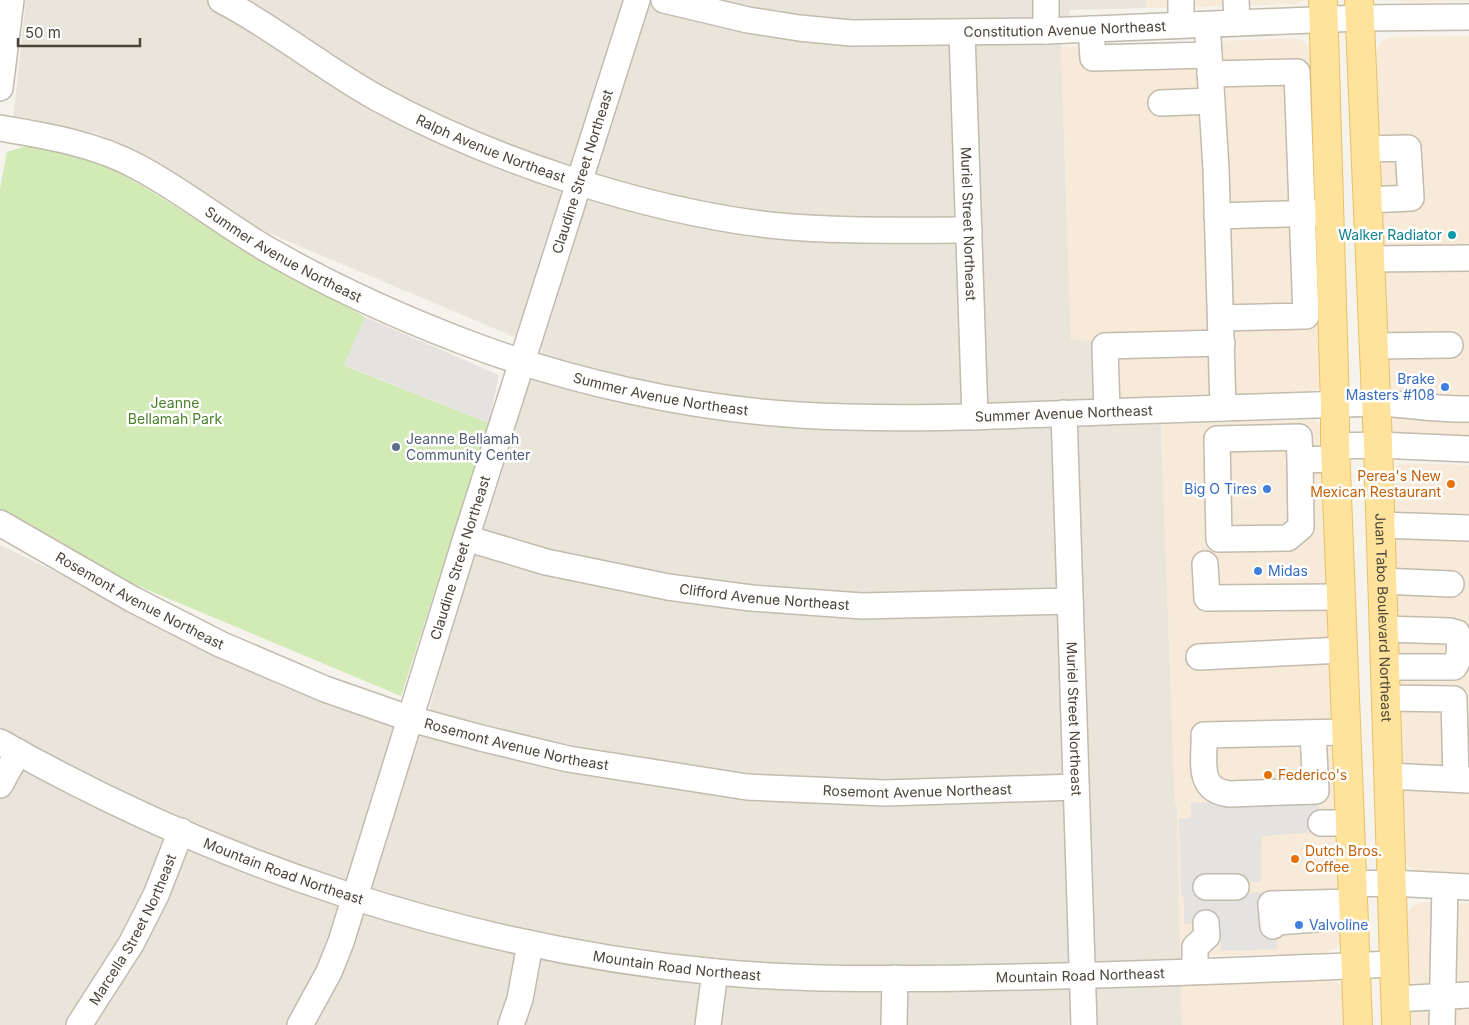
<svg xmlns="http://www.w3.org/2000/svg" width="1469" height="1025" font-family="Inter,sans-serif">
<rect width="100%" height="100%" fill="#f6f3ec"/>
<!-- residential -->
<polygon fill="#eae5da" points="26,0 1146,0 1146,8 1070,10 1061,47 1071,340 1093,340 1160,400 1175,804 1177,805 1182,1025 0,1025 0,545 290,685 423,734 458,601 528,387 543,349 252,226 163,168 96,133 13,119"/>
<!-- commercial -->
<g fill="#f7ead8">
<polygon points="1146,0 1304,0 1297,4 1146,8"/>
<polygon points="1387,0 1469,0 1469,1 1406,2"/>
<polygon points="1469,36 1469,437 1396,435 1390,428 1376,55 1378,46 1384,40 1392,37"/>
<polygon points="1295,38 1305,42 1313,52 1325,378 1318,389 1311,392 1173,395 1160,400 1094,401 1093,341 1071,340 1061,47"/>
<polygon points="1315,420 1327,432 1342,942 1336,948 1325,953 1199,956 1181,961 1177,805 1175,805 1161,422 1175,424"/>
<polygon points="1405,463 1469,465 1469,876 1429,875 1415,871 1408,865 1404,856 1391,471 1396,466"/>
<polygon points="1421,902 1469,903 1469,1025 1410,1025 1406,920 1410,908"/>
<polygon points="1330,980 1339,984 1344,991 1345,1025 1182,1025 1181,983 1196,985"/>
</g>
<!-- green -->
<polygon fill="#d2eab5" points="26,146 94,158 146,188 254,256 365,317 345,366 489,423 401,696 105,572 0,511 0,189 7,152"/>
<!-- parking -->
<g fill="#e5e3e0">
<polygon points="365,317 499,375 489,423 344,365"/>
<polygon points="1318,799 1319,811 1330,831 1262,836 1261,882 1242,882 1242,893 1278,892 1277,949 1221,951 1220,937 1199,923 1184,924 1184,897 1181,896 1179,819 1191,818 1191,803"/>
</g>
<g fill="none" stroke-linecap="round" stroke-linejoin="round">
<!-- minor casing -->
<g stroke="#c2bbae" stroke-width="28">
<g id="minor">
<path id="s1" d="M221,0C275,28 323,68 377,98C489,159 642,210 769,225C836,232 902,230 969,230"/>
<path id="s2" d="M664,0L748,20L799,28L851,33L1046,31L1359,18L1469,17"/>
<polyline points="1181,0 1181,25"/>
<polyline points="1236,0 1237,23"/>
<polyline points="1091,29 1093,58 1209,55 1208,39"/>
<polyline points="1046,31 1046,0"/>
<path id="s3" d="M962,33L975,417"/>
<polyline points="1209,55 1216,169 1223,408"/>
<polyline points="1210,74 1297,72 1306,316 1221,318"/>
<polyline points="0,88 11,0"/>
<polyline points="1161,103 1212,101"/>
<path id="s4" d="M0,128C47,136 96,144 138,167C185,192 226,226 272,252C333,287 397,316 462,341C566,381 687,408 799,415C900,421 1001,416 1102,412C1193,409 1285,406 1376,403C1407,404 1438,410 1469,409"/>
<polyline points="1365,149 1408,148 1411,198 1367,200"/>
<polyline points="1217,216 1317,213"/>
<polyline points="1370,259 1469,258"/>
<polyline points="1374,346 1450,345"/>
<polyline points="1107,412 1105,346 1222,343"/>
<path id="s5" d="M1064,413L1084,1025"/>
<polyline points="1335,446 1378,445 1469,449"/>
<polyline points="1300,460 1301,527 1288,538 1219,539 1217,439 1299,437 1300,460 1335,459"/>
<path id="s6" d="M0,523L132,599L220,644L325,689L411,719L481,738L568,759L747,787L885,793L1076,787"/>
<polyline points="1380,525 1469,528"/>
<path id="s7" d="M466,538L546,562L668,587L751,598L862,606L1070,601"/>
<polyline points="1205,564 1207,598 1341,597"/>
<polyline points="1382,581 1451,584"/>
<path d="M1383,629L1450,631L1457,633C1461,642 1460,660 1454,667H1385"/>
<polyline points="1199,657 1343,650"/>
<polyline points="1386,698 1454,699 1456,779"/>
<path d="M1313,733L1316,791L1229,794C1196,790 1205,761 1204,735L1347,732"/>
<path id="s8" d="M0,742C218,866 466,948 716,972C800,980 884,979 968,978C1110,976 1252,970 1394,964"/>
<polyline points="1388,776 1469,780"/>
<polyline points="0,785 18,752"/>
<polyline points="1321,823 1351,823"/>
<polyline points="1353,884 1391,883 1469,887"/>
<polyline points="1206,887 1236,887"/>
<polyline points="1354,902 1271,904 1273,926 1277,922 1354,916"/>
<polyline points="1195,971 1195,947 1207,936 1206,923"/>
<polyline points="1395,999 1469,995"/>
<path id="s9" d="M79,1025L131,944L156,895L181,831"/>
<path id="s10" d="M300,1025L329,972L341,942L466,538L637,0"/>
<polyline points="511,1025 520,999 530,944"/>
<polyline points="708,1025 715,972"/>
<polyline points="894,1025 895,978"/>
<polyline points="1442,1025 1445,886"/>
</g>
</g>
<!-- major casing -->
<g stroke="#e6c16a" stroke-width="30">
<g id="major">
<polyline points="1323,0 1335,405 1335,446 1358,1025"/>
<path id="s11" d="M1359,0L1378,445L1396,1025"/>
</g>
</g>
<!-- minor -->
<use href="#minor" stroke="#fff" stroke-width="25"/>
<!-- major -->
<use href="#major" stroke="#ffe39c" stroke-width="28"/>
</g>
<!-- markers -->
<circle fill="#0f9aa8" stroke="#fff" stroke-width="2" cx="1452" cy="235" r="5"/>
<g fill="#3f7fe0" stroke="#fff" stroke-width="2">
<circle cx="1445" cy="387" r="5"/>
<circle cx="1267" cy="489" r="5"/>
<circle cx="1258" cy="571" r="5"/>
<circle cx="1299" cy="925" r="5"/>
</g>
<circle fill="#5c6f8a" stroke="#fff" stroke-width="2" cx="396" cy="447" r="5"/>
<g fill="#e8710a" stroke="#fff" stroke-width="2">
<circle cx="1451" cy="484" r="5"/>
<circle cx="1268" cy="775" r="5"/>
<circle cx="1295" cy="859" r="5"/>
</g>
<g text-anchor="middle" stroke-width="5" stroke-linejoin="round" paint-order="stroke">
<!-- street labels -->
<g font-size="14" fill="#4b4439" stroke="#fff">
<text dy="5" stroke="none"><textPath href="#s2" startOffset="404">Constitution Avenue Northeast</textPath></text>
<text dy="5" stroke="none"><textPath href="#s1" startOffset="309">Ralph Avenue Northeast</textPath></text>
<text dy="5" stroke="none"><textPath href="#s10" startOffset="900">Claudine Street Northeast</textPath></text>
<text dy="5" stroke="none"><textPath href="#s3" startOffset="191">Muriel Street Northeast</textPath></text>
<text dy="5" stroke="none"><textPath href="#s4" startOffset="314">Summer Avenue Northeast</textPath></text>
<text dy="5" stroke="none"><textPath href="#s4" startOffset="719">Summer Avenue Northeast</textPath></text>
<text dy="5" stroke="none"><textPath href="#s4" startOffset="1124">Summer Avenue Northeast</textPath></text>
<text dy="5" stroke="none"><textPath href="#s10" startOffset="495">Claudine Street Northeast</textPath></text>
<text dy="5" stroke="none"><textPath href="#s7" startOffset="305">Clifford Avenue Northeast</textPath></text>
<text dy="5" stroke="none"><textPath href="#s6" startOffset="160">Rosemont Avenue Northeast</textPath></text>
<text dy="5" stroke="none"><textPath href="#s11" startOffset="618">Juan Tabo Boulevard Northeast</textPath></text>
<text dy="5" stroke="none"><textPath href="#s5" startOffset="306">Muriel Street Northeast</textPath></text>
<text dy="5" stroke="none"><textPath href="#s6" startOffset="565">Rosemont Avenue Northeast</textPath></text>
<text dy="5" stroke="none"><textPath href="#s6" startOffset="970">Rosemont Avenue Northeast</textPath></text>
<text dy="5" stroke="none"><textPath href="#s8" startOffset="312">Mountain Road Northeast</textPath></text>
<text dy="5" stroke="none"><textPath href="#s9" startOffset="110">Marcella Street Northeast</textPath></text>
<text dy="5" stroke="none"><textPath href="#s8" startOffset="718">Mountain Road Northeast</textPath></text>
<text dy="5" stroke="none"><textPath href="#s8" startOffset="1122">Mountain Road Northeast</textPath></text>
</g>
<!-- culture labels -->
<g font-size="14" fill="#0d838f" stroke="#fff" text-anchor="end">
<text x="1442" y="240">Walker Radiator</text>
</g>
<!-- shop labels -->
<g font-size="14" fill="#366cbe" stroke="#fff" text-anchor="end">
<text x="1435" y="384">Brake<tspan x="1435" dy="16">Masters #108</tspan></text>
<text x="1257" y="494">Big O Tires</text>
<text x="1268" y="576" text-anchor="start">Midas</text>
<text x="1309" y="930" text-anchor="start">Valvoline</text>
</g>
<!-- park labels -->
<g font-size="14" fill="#4a7f2a" stroke="#fff">
<text x="175" y="408">Jeanne<tspan x="175" dy="16">Bellamah Park</tspan></text>
</g>
<!-- service labels -->
<g font-size="14" fill="#4e5e75" stroke="#fff" text-anchor="start">
<text x="406" y="444">Jeanne Bellamah<tspan x="406" dy="16">Community Center</tspan></text>
</g>
<!-- food labels -->
<g font-size="14" fill="#c56008" stroke="#fff" text-anchor="start">
<text x="1441" y="481" text-anchor="end">Perea's New<tspan x="1441" dy="16">Mexican Restaurant</tspan></text>
<text x="1278" y="780">Federico's</text>
<text x="1305" y="856">Dutch Bros.<tspan x="1305" dy="16">Coffee</tspan></text>
</g>
</g>
<!-- scale -->
<path d="M18 38v8h122v-8" fill="none" stroke="#4b4439" stroke-width="2.5"/>
<text x="25" y="38" font-size="15" fill="#4b4439" stroke="#ffffff" stroke-width="4" paint-order="stroke">50 m</text>
</svg>
